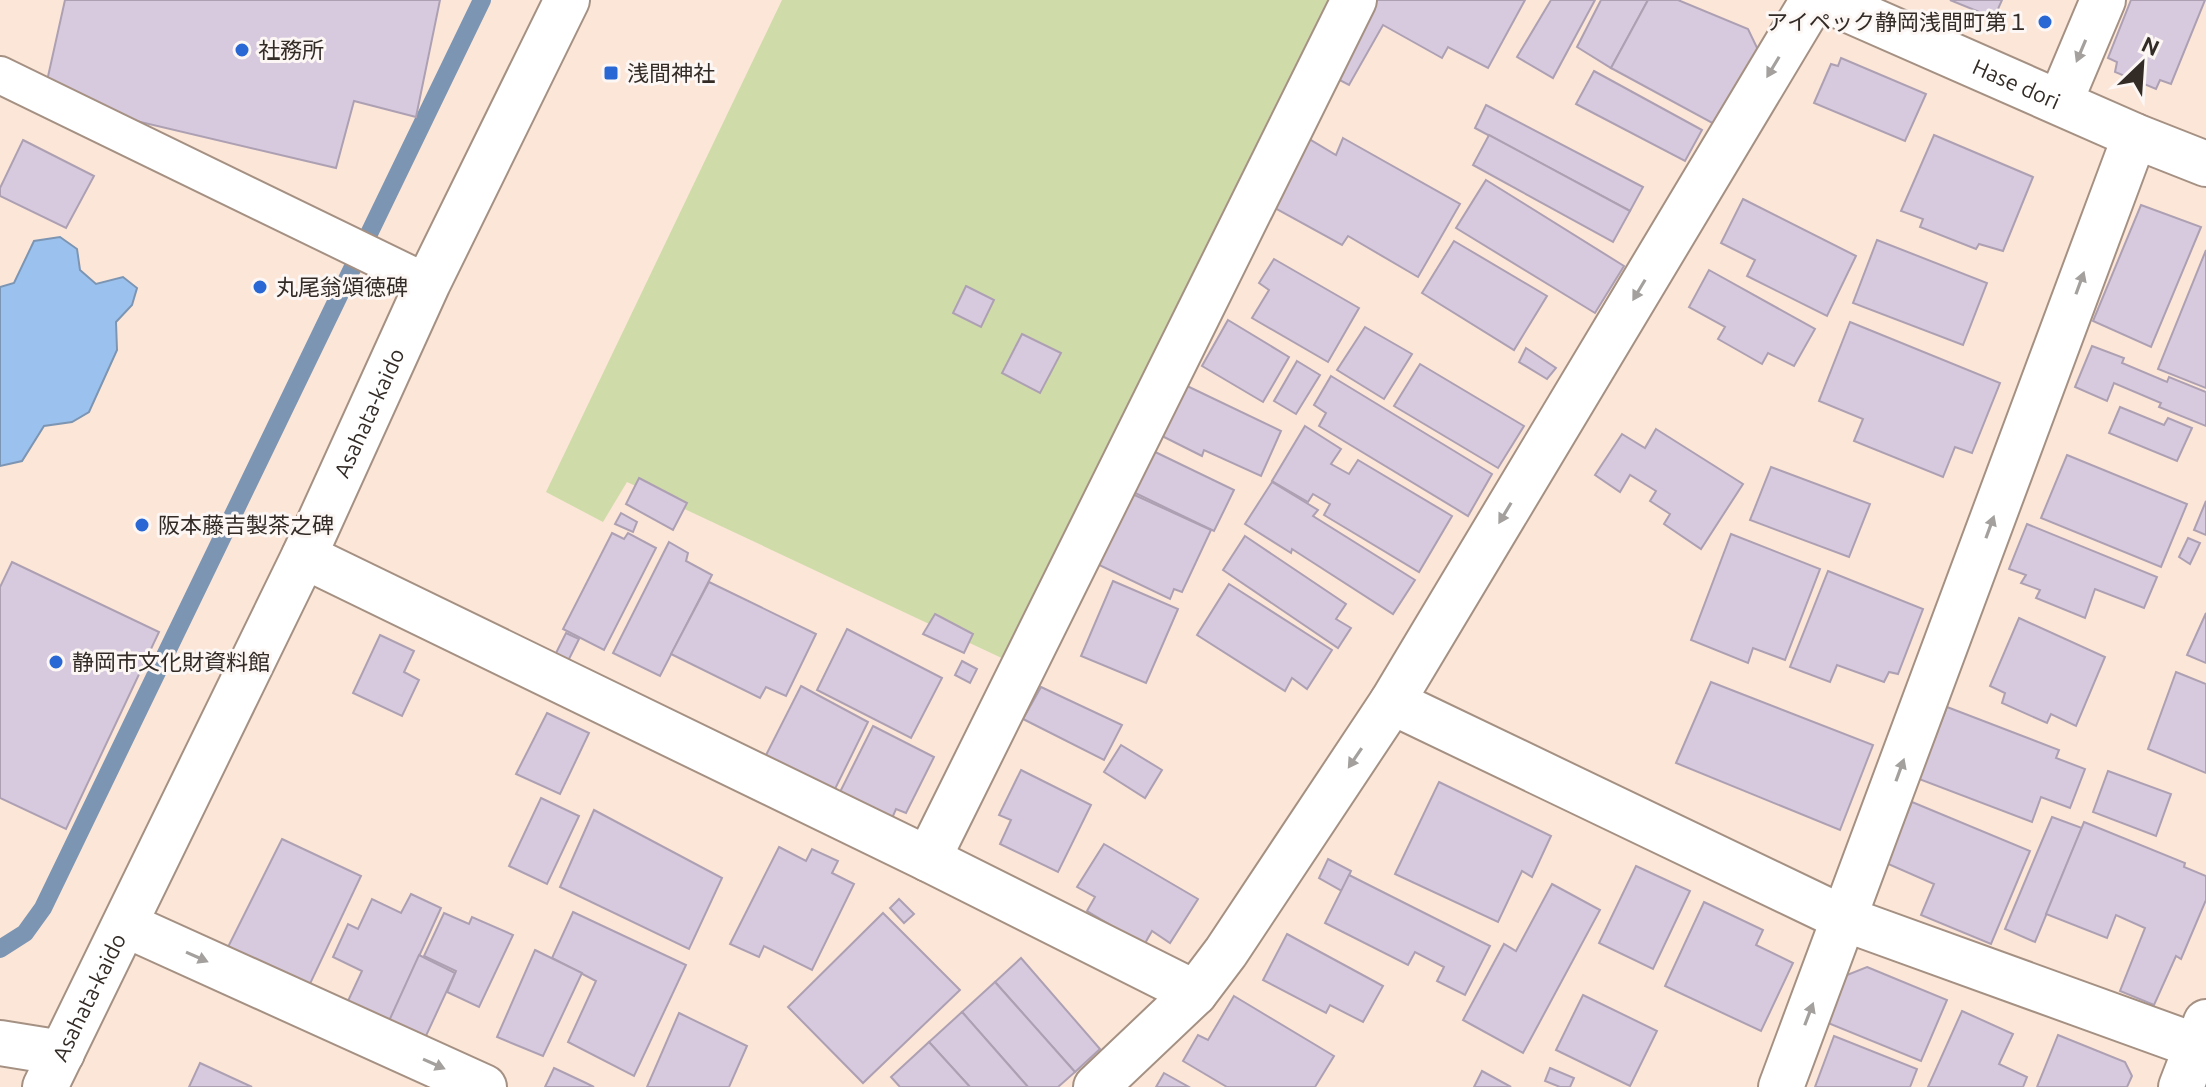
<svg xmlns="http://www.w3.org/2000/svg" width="2206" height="1087" font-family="Ubuntu,'Noto Sans JP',sans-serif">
<rect width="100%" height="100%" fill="#fce6d8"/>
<!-- green -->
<polygon fill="#d0dbaa" points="782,0 1336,0 1008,661 627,482 603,522 546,492"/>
<!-- water -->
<polygon fill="#9bc2ef" stroke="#7c95b3" stroke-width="2" points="60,237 77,249 80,270 96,284 123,277 137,288 132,305 116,322 117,350 89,412 72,422 44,426 22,461 0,466 0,287 14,283 34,241"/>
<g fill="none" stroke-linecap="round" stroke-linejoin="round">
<!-- stream -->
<polyline stroke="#7c95b3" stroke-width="18" points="0,949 25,933 43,908 482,0"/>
</g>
<!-- building -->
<g fill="#d8cade" stroke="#ada0b3" stroke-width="2">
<polygon points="65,0 440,0 416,117 354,101 336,168 43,99"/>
<polygon points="1373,0 1525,0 1488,68 1448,47 1442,58 1383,25 1349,85 1332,76"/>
<polygon points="1551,0 1595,0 1553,78 1517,57"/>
<polygon points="1601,0 1648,0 1611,68 1577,47"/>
<polygon points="1648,0 1678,0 1748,29 1760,54 1716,125 1611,68"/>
<polygon points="1950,0 2002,0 1994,18"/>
<polygon points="2131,0 2205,0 2171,84 2160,80 2156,89 2115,72 2117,62 2108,58"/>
<polygon points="1841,58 1926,94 1905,141 1814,103 1831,64 1838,66"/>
<polygon points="1594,71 1702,130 1685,161 1576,104"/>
<polygon points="1486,105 1643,187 1630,211 1475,128"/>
<polygon points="1489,135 1630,211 1613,242 1473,165"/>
<polygon points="1934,135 2033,177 2003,251 1979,244 1976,249 1920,227 1923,219 1901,211"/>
<polygon points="1343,138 1460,204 1418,277 1348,236 1342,245 1271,206 1309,139 1336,155"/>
<polygon points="23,140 94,176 66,228 0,196 0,188"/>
<polygon points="1486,180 1624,266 1595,313 1456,228"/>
<polygon points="1743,199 1856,256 1827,316 1747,276 1755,260 1721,243"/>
<polygon points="2141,205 2201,227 2151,347 2093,321"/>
<polygon points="1877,240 1987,283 1963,345 1853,303"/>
<polygon points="1454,241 1547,296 1514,350 1422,293"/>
<polygon points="2206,250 2206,388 2158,369"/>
<polygon points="1274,259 1359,308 1328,362 1252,318 1269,290 1259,283"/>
<polygon points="1709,270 1815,329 1794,366 1768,353 1762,364 1718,339 1725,327 1689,307"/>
<polygon points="966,286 994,300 981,327 953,313"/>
<polygon points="1228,320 1289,357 1263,402 1202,366"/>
<polygon points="1850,322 2000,383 1972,453 1955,447 1943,477 1854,441 1863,419 1819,401"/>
<polygon points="1365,327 1412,354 1384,399 1337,370"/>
<polygon points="1022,334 1061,353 1040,393 1002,373"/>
<polygon points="2092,346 2124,358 2122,363 2167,382 2169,377 2206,392 2206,426 2159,407 2161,403 2114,383 2107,401 2075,387"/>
<polygon points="1526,348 1556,368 1547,379 1519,362"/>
<polygon points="1297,361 1320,375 1296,414 1274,401"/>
<polygon points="1420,364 1524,426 1498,468 1394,406"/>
<polygon points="1331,376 1492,474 1468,516 1319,426 1326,413 1314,405"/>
<polygon points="1185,385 1281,431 1261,476 1204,450 1202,456 1160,435"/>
<polygon points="2120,407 2164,425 2168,418 2192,428 2177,461 2109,433"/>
<polygon points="1305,426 1341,449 1331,464 1349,474 1358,460 1452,516 1419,572 1324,515 1330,504 1313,494 1308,502 1272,481"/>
<polygon points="1656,429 1743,484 1701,549 1664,524 1670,514 1650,501 1656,491 1630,475 1620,492 1595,475 1622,434 1645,448"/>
<polygon points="1149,449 1234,490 1214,531 1129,490"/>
<polygon points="2067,455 2187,504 2161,567 2041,518"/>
<polygon points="1771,467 1870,504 1849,557 1750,520"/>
<polygon points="639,478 687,503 673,530 626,504"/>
<polygon points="1272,482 1318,510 1313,516 1415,580 1393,614 1292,549 1291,553 1245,524"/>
<polygon points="1128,492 1211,530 1182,592 1174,589 1170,599 1093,562"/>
<polygon points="2206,501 2206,535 2194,530"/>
<polygon points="621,513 637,522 633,532 615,524"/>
<polygon points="2027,524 2157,577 2144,608 2095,589 2085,618 2036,598 2040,590 2021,583 2026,575 2009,569"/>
<polygon points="612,533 624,539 628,533 656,548 604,650 563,629"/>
<polygon points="1731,534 1820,569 1785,660 1753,648 1748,663 1691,640"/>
<polygon points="1245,536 1346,604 1336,619 1351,628 1338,648 1223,570"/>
<polygon points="2188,538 2200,543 2190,564 2179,557"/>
<polygon points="669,542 688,553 686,561 712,575 660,676 613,653"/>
<polygon points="12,562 159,632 66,829 0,798 0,587"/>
<polygon points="1828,571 1923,609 1898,674 1889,672 1884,682 1837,665 1830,682 1790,667"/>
<polygon points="1113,581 1178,609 1146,683 1081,656"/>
<polygon points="709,582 816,634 786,696 766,687 760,698 671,654"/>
<polygon points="1229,584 1332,650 1307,689 1292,678 1285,691 1197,635"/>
<polygon points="2206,613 2206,663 2187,655"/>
<polygon points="935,614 973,634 964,653 923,634"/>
<polygon points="2019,618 2105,657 2076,726 2051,714 2047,723 2002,703 2005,693 1990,686"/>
<polygon points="847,629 942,678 911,738 817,690"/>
<polygon points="566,633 579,639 565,667 552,661"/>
<polygon points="380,635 414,651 404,672 419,680 402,716 353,693"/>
<polygon points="962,661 977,669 970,683 955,675"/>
<polygon points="2176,672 2206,684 2206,773 2148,749"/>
<polygon points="1711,682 1873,745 1840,830 1676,763"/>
<polygon points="801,686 868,722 834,791 765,757"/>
<polygon points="1041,687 1122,725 1104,760 1023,719"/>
<polygon points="1947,707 2059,750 2056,758 2085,769 2070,808 2041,797 2032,822 1919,779"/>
<polygon points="547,713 589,733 560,794 516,774"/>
<polygon points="873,726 934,757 906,813 896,809 890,823 837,798"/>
<polygon points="1121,745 1162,770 1145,798 1104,772"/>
<polygon points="1021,770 1091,805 1058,872 1000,844 1011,820 999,815"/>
<polygon points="2108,771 2171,794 2156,836 2093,812"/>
<polygon points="1439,782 1551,836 1532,877 1522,871 1498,922 1395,874"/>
<polygon points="541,798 579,816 547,884 509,866"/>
<polygon points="1912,802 2030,851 1991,944 1921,915 1934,884 1886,863"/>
<polygon points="594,810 722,878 689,949 560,887"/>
<polygon points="2052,817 2082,828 2035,942 2005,929"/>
<polygon points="2084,822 2185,863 2184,867 2206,876 2206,900 2181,959 2176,956 2154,1005 2120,991 2145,928 2116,915 2107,938 2046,914"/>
<polygon points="282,839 361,876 308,988 227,949"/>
<polygon points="1104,844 1198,899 1170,943 1152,931 1144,945 1087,911 1095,897 1077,887"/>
<polygon points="779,847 806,861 812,849 838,861 832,873 854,884 812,970 764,946 759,957 730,944"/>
<polygon points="1328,859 1351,871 1342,891 1319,878"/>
<polygon points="1636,866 1690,891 1653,969 1599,943"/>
<polygon points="1349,875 1490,946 1465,995 1437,981 1444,967 1415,952 1408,965 1325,923"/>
<polygon points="1552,884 1600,910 1523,1053 1463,1020 1504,944 1516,951"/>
<polygon points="411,894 441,908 389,1022 347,1003 362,971 333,957 348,924 358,929 372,899 401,913"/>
<polygon points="899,899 914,914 904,923 890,908"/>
<polygon points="1704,902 1763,930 1756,945 1793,963 1761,1031 1665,986"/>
<polygon points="573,912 686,965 634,1076 568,1042 596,981 552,958"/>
<polygon points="444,913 469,924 472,917 513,935 479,1007 447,992 456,971 424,956"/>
<polygon points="883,913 960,990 863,1083 788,1007"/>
<polygon points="1287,934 1383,986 1363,1022 1330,1005 1326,1013 1263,980"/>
<polygon points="535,950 582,973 543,1056 497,1037"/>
<polygon points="419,955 455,973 425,1038 389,1021"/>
<polygon points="1021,958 1100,1049 1075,1072 995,982"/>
<polygon points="1867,967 1947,1000 1921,1061 1828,1023 1847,975"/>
<polygon points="995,982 1075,1072 1058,1087 1028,1087 962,1012"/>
<polygon points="1583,995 1657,1031 1630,1086 1556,1050"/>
<polygon points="1234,996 1334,1056 1315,1087 1227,1087 1183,1061 1198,1035 1208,1040"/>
<polygon points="1962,1011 2013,1034 1999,1064 2027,1077 2023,1087 1928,1087"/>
<polygon points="962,1012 1028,1087 970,1087 929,1042"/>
<polygon points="679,1013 747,1046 729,1087 647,1087"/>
<polygon points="2058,1035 2125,1062 2132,1076 2127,1087 2037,1087"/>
<polygon points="1834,1036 1917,1069 1910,1087 1815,1087"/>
<polygon points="929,1042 970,1087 900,1087 891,1077"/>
<polygon points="200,1063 252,1087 189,1087"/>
<polygon points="554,1068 586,1083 594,1087 545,1087"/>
<polygon points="1550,1068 1574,1078 1570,1087 1560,1087 1545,1081"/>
<polygon points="1482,1071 1511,1087 1474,1087"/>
<polygon points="1164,1073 1189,1087 1156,1087"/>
</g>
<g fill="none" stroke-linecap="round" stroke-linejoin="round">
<!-- lane casing -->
<g stroke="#a59183" stroke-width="40">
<polyline id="lane" points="0,75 428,283"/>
</g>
<!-- street casing -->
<g stroke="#a59183" stroke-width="48">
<g id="street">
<polyline points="2060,102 2103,0"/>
<polyline points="304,556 928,859 1195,993"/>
<polyline points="1392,702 1845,919 2196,1046"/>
<polyline points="928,859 1354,0"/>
<polyline points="126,925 484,1087"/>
<polyline points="0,1043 62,1053"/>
<polyline points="1096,1087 1195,993 1226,952 1392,702 1813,0"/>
<polyline points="1781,1087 2135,136"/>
<polyline points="2181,1087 2206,1022"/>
</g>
</g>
<!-- secondary casing -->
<g stroke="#a59183" stroke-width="48">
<g id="secondary">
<path id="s1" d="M1826,0L2135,136L2206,164"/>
<path id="s2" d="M45,1087L304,556L428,283L567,0"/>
</g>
</g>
<!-- lane -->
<use href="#lane" stroke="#fff" stroke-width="36"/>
<!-- street -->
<use href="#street" stroke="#fff" stroke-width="44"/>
<!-- secondary -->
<use href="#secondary" stroke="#fff" stroke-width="44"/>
</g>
<!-- one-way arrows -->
<defs><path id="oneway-solid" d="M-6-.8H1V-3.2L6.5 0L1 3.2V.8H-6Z" transform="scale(2)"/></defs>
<g fill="#a3a09d">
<use href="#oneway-solid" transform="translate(2081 51) rotate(113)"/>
<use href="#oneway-solid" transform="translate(1773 67) rotate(121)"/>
<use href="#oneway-solid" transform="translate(2080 283) rotate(-70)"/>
<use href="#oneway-solid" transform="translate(1639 290) rotate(121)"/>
<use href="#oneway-solid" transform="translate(1505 513) rotate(121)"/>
<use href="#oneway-solid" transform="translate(1990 527) rotate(-70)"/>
<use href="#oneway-solid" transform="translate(1355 758) rotate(124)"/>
<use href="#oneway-solid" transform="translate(1900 770) rotate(-70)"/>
<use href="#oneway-solid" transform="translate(197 957) rotate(24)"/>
<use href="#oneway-solid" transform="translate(1809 1014) rotate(-69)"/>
<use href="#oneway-solid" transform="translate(434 1064) rotate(24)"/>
</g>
<!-- markers -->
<g fill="#2967d4" stroke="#fcf7f4" stroke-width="3">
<circle cx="2045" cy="22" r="8"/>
<circle cx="242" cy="50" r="8"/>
<rect x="603" y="65" width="16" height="16" rx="4"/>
<circle cx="260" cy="287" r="8"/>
<circle cx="142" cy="525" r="8"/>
<circle cx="56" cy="662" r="8"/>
</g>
<g text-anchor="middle" stroke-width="6" stroke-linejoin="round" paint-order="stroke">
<!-- poi labels -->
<g font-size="22" fill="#332b26" stroke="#fcf7f4" text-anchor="start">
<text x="2029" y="30" text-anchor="end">アイペック静岡浅間町第１</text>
<text x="258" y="58">社務所</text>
<text x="627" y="81">浅間神社</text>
<text x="276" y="295">丸尾翁頌徳碑</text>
<text x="158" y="533">阪本藤吉製茶之碑</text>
<text x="72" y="670">静岡市文化財資料館</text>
</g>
<!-- street labels -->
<g font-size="22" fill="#332b26" stroke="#fcf7f4">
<text dy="8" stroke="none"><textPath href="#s1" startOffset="208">Hase dori</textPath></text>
<text dy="8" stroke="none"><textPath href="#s2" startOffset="748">Asahata-kaido</textPath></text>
<text dy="8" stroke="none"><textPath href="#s2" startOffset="100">Asahata-kaido</textPath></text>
</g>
</g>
<!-- north arrow -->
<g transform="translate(2142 64) rotate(25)" stroke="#fcf7f4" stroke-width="6" paint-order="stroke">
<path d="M0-6L14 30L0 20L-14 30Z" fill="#332b26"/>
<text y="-12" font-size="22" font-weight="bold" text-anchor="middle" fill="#332b26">N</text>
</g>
</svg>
